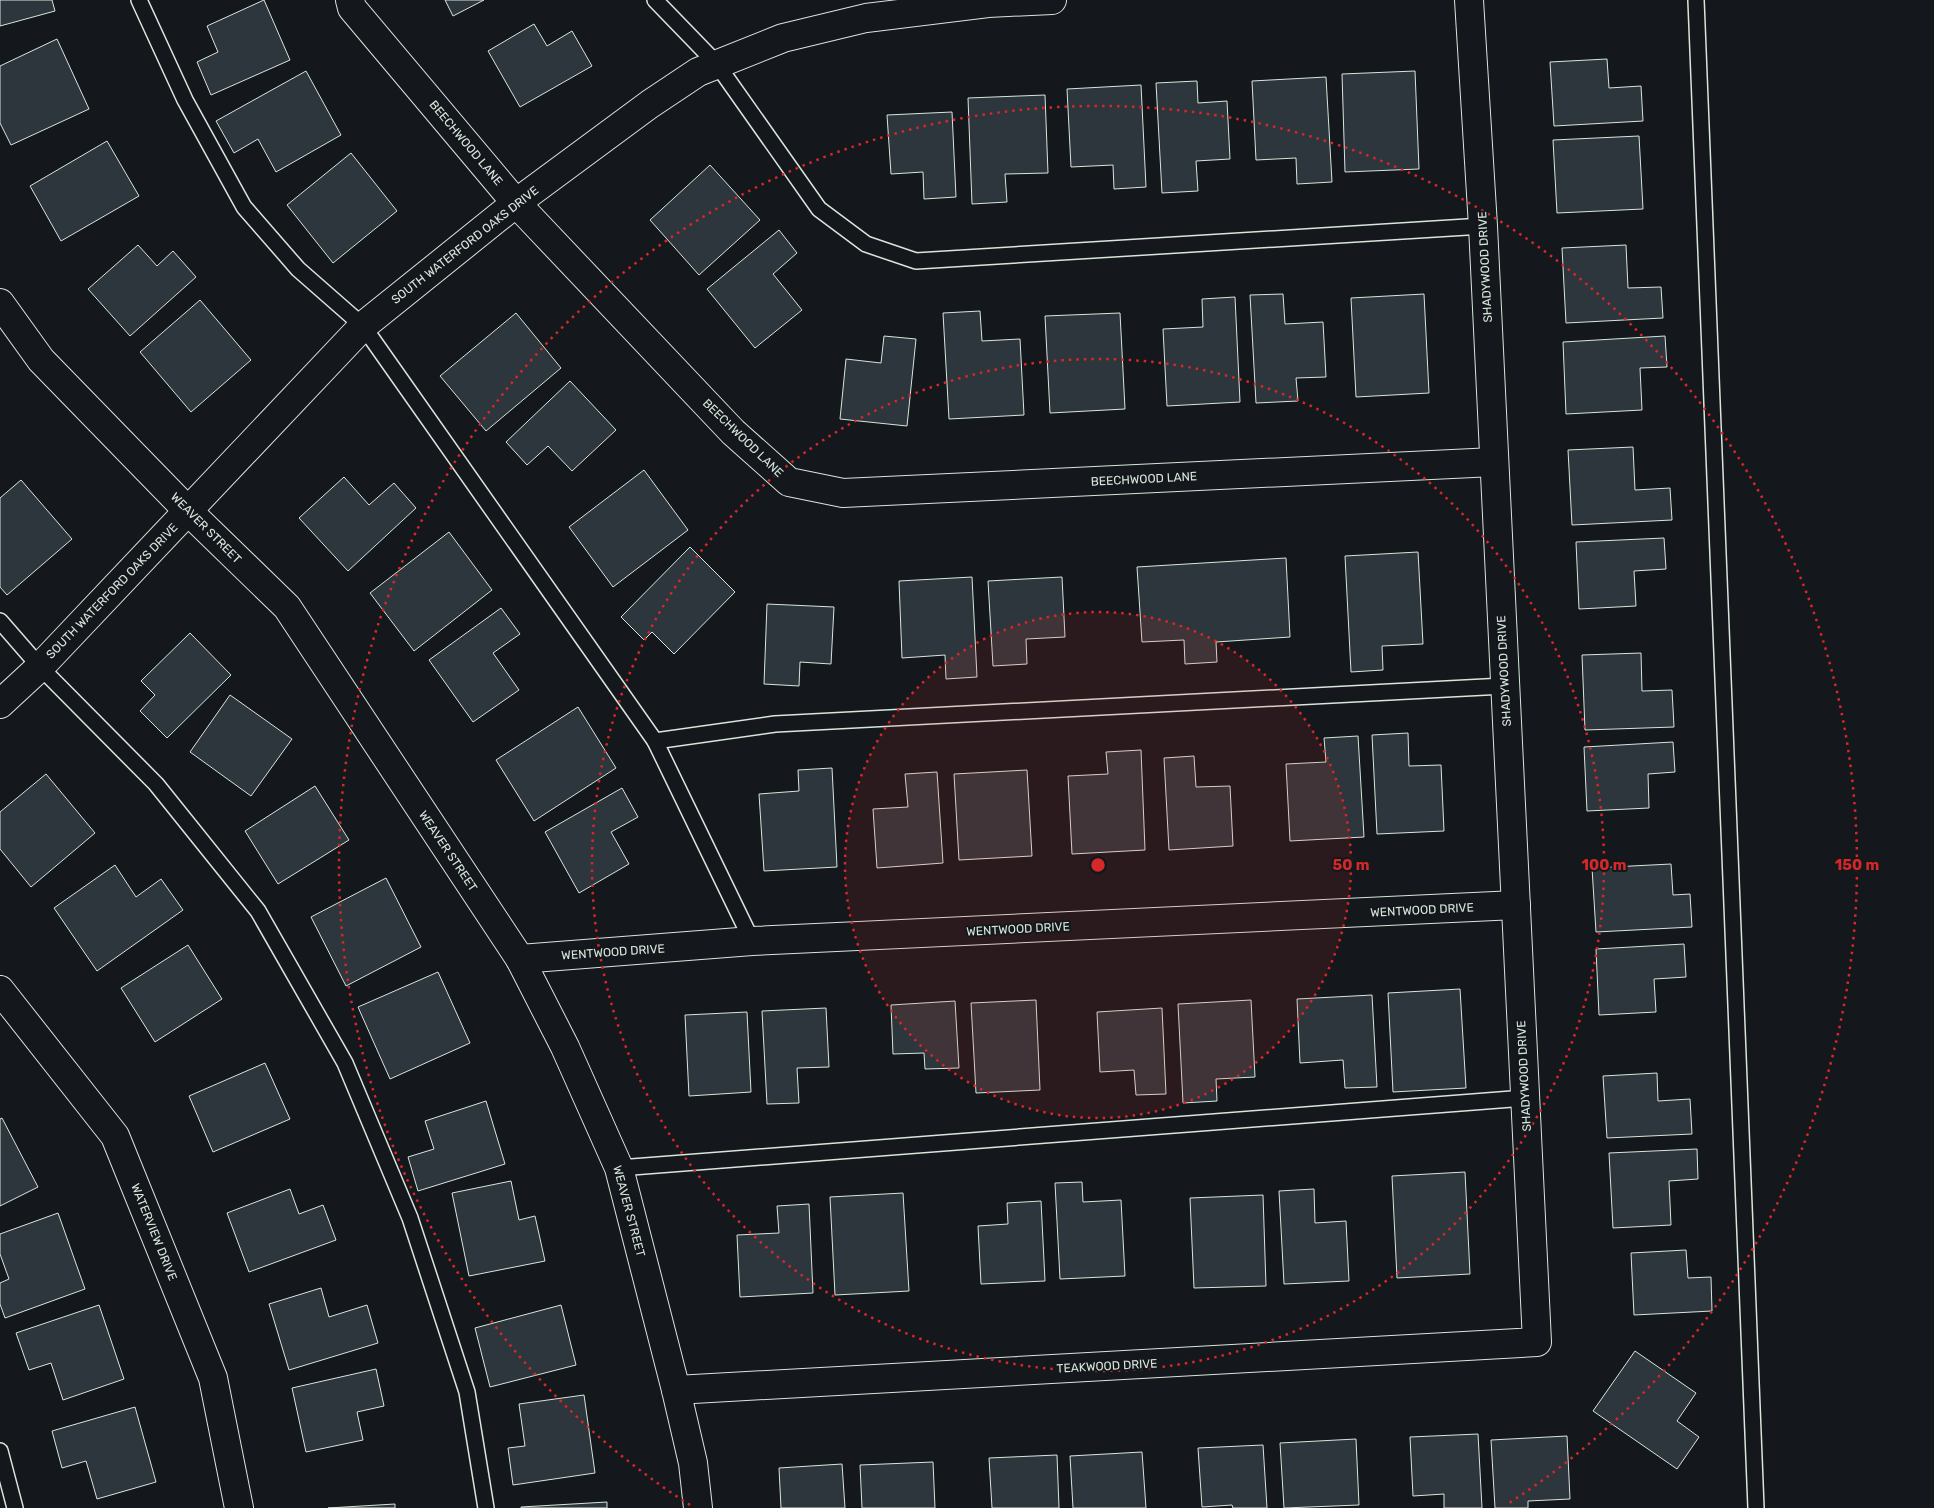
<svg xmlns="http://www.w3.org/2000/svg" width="1934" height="1508" font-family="Rubik,sans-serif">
<rect width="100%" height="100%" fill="#14181c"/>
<!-- building -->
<g fill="#2c363c" stroke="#d8e6dc">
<polygon points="0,0 52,0 55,11 0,26"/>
<polygon points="264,0 290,60 211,95 197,62 218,52 207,26"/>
<polygon points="445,0 484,0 453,16"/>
<polygon points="534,24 547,46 572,31 592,66 520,107 488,51"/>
<polygon points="57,39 89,109 11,145 0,123 0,66"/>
<polygon points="1607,59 1609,88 1641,86 1643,121 1554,126 1550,62"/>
<polygon points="306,71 341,135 276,172 258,139 234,153 216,121"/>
<polygon points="1415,71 1419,169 1345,172 1342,74"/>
<polygon points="1326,77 1332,182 1297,184 1296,158 1256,160 1252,81"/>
<polygon points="1197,81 1198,103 1227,101 1230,159 1196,161 1198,191 1162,193 1156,83"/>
<polygon points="1141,85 1146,187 1114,189 1113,165 1071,167 1067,89"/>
<polygon points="1045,95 1048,173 1005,174 1007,202 972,204 968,98"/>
<polygon points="952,112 956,197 924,199 923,172 891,174 887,115"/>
<polygon points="1639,136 1643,209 1557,213 1553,140"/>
<polygon points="107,141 139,196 61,241 30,186"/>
<polygon points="351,153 397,211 333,263 287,205"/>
<polygon points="710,165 760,220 699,275 650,220"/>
<polygon points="779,230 797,253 773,274 802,310 755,348 707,289"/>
<polygon points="138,245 157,266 173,251 196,277 130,336 88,289"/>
<polygon points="1626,245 1628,288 1661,287 1663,318 1566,323 1562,248"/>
<polygon points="1283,294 1285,324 1323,322 1326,377 1296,378 1298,401 1256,403 1250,295"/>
<polygon points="1424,294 1429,393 1356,397 1351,298"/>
<polygon points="1235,297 1240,402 1167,406 1163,329 1203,327 1202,299"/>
<polygon points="200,300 251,360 191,412 140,352"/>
<polygon points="980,311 982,341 1020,339 1024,415 949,419 943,313"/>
<polygon points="516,313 561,368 486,431 440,376"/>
<polygon points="1120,313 1125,409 1050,413 1045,316"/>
<polygon points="884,336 916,339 907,426 840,419 846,359 881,363"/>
<polygon points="1665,336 1667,367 1640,368 1642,410 1566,414 1563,342"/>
<polygon points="570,381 616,430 572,471 548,446 527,465 506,442"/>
<polygon points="1633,447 1635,490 1670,488 1672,520 1572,525 1568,450"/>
<polygon points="644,470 688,530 613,587 569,527"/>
<polygon points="344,477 369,505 394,483 416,508 348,571 299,518"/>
<polygon points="21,480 72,539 7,595 0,587 0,498"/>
<polygon points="449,532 492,590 414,651 370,593"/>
<polygon points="1664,538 1666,569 1634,571 1636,606 1579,609 1576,542"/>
<polygon points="690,547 735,592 674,654 652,632 644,640 621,617"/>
<polygon points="1418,552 1423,644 1382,646 1383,670 1351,672 1345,556"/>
<polygon points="1286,558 1290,637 1216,642 1217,662 1185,664 1184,640 1142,642 1137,567"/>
<polygon points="972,577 977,677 946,679 945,655 902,658 899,581"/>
<polygon points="1062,577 1065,637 1026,639 1027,664 993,666 988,581"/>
<polygon points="767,604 834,607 831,664 800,662 799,686 764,684"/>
<polygon points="501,608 520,634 493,653 519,690 473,722 429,660"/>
<polygon points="190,633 231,675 167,738 140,711 155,695 141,681"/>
<polygon points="1641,653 1642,691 1672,690 1674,727 1585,730 1582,655"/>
<polygon points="230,695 292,739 251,796 190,752"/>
<polygon points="578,707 616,768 534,821 496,760"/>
<polygon points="1408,733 1409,766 1441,765 1444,831 1377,834 1372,735"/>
<polygon points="1358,736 1364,837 1290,841 1286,764 1326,762 1324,738"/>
<polygon points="1673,742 1675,772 1648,774 1649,808 1587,811 1584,747"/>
<polygon points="1141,750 1145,850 1072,854 1068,776 1108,774 1106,752"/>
<polygon points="1194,756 1196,787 1230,786 1233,846 1169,850 1164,758"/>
<polygon points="832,768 837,867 764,871 759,794 799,791 798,770"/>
<polygon points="1027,770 1032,856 959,860 954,774"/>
<polygon points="937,772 943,863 877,868 873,809 908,807 905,774"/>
<polygon points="46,774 95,833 31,887 0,849 0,812"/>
<polygon points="315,786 349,840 278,884 245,831"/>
<polygon points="622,788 638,817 611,832 629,864 579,893 545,832"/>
<polygon points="1671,864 1673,895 1690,894 1692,927 1596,932 1592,868"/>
<polygon points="115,865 136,897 161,879 183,910 97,971 54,908"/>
<polygon points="386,878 421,947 346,986 311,917"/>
<polygon points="1684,944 1686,977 1654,979 1656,1012 1599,1015 1596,949"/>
<polygon points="188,945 222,999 155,1042 121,988"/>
<polygon points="438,972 470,1043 390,1079 358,1007"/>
<polygon points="1460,989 1466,1088 1393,1092 1388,993"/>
<polygon points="1372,995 1377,1087 1345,1088 1343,1060 1300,1063 1297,999"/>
<polygon points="1036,1000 1040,1090 976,1093 971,1003"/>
<polygon points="1251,1000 1255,1077 1216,1079 1217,1101 1183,1103 1178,1004"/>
<polygon points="955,1001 959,1068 925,1069 924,1053 893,1054 891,1005"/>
<polygon points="826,1008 829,1067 797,1068 799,1103 767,1104 762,1011"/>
<polygon points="1162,1008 1166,1094 1136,1095 1134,1070 1100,1072 1097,1012"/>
<polygon points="747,1012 751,1092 689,1096 685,1015"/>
<polygon points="265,1063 290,1119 213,1152 189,1096"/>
<polygon points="1657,1073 1658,1101 1690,1099 1692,1134 1607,1138 1603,1076"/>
<polygon points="486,1101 505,1164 418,1191 408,1157 434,1149 425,1121"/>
<polygon points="2,1118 38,1187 0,1206 0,1119"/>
<polygon points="1697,1149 1698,1179 1669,1181 1671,1225 1613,1228 1609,1153"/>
<polygon points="1465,1172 1470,1274 1397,1278 1392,1176"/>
<polygon points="511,1181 519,1220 535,1216 545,1261 469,1276 452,1193"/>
<polygon points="1082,1182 1083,1202 1121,1200 1125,1276 1060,1279 1055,1183"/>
<polygon points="290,1189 299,1214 323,1205 336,1240 249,1272 227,1213"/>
<polygon points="1314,1189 1315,1223 1346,1221 1349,1281 1284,1284 1279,1191"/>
<polygon points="903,1193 909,1291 835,1295 830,1197"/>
<polygon points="1263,1195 1266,1286 1194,1288 1190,1198"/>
<polygon points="1041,1201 1045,1281 981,1284 978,1226 1008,1224 1007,1203"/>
<polygon points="809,1204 813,1293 740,1297 737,1235 779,1233 777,1206"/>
<polygon points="58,1213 85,1289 5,1318 0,1304 0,1283 9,1279 0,1254 0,1234"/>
<polygon points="1686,1250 1688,1278 1711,1277 1712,1311 1634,1315 1631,1253"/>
<polygon points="321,1288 329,1317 367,1305 378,1343 289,1370 269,1304"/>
<polygon points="99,1305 124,1379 63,1400 51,1363 29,1370 16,1333"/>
<polygon points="561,1305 576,1365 490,1387 475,1328"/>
<polygon points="1635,1351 1696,1393 1677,1421 1699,1437 1677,1469 1593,1411"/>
<polygon points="376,1369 384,1406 357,1412 363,1440 306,1452 292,1388"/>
<polygon points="584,1395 595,1473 513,1485 508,1448 525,1446 519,1404"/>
<polygon points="135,1407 156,1482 97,1499 86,1461 62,1468 52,1431"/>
<polygon points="1478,1434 1482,1508 1444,1508 1444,1494 1413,1496 1410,1437"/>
<polygon points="1567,1436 1570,1499 1528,1501 1528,1508 1495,1508 1491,1440"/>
<polygon points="1356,1439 1359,1505 1284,1508 1280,1443"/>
<polygon points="1263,1445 1267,1508 1233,1508 1232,1505 1202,1507 1198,1448"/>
<polygon points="1142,1452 1146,1508 1073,1508 1070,1456"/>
<polygon points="1057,1455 1059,1508 992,1508 989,1458"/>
<polygon points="933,1462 935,1508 862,1508 860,1465"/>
<polygon points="842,1464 845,1508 781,1508 779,1468"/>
<polygon points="607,1502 607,1508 521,1508 521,1507"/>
<polygon points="395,1504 395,1508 328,1508"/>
</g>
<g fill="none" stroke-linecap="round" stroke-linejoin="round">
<!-- service casing -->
<g stroke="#d8e6dc" stroke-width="18">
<g id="service">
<polyline points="139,0 185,100 244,207 298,269 363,326 655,741 752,941"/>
<polyline points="655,0 716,63 819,209 866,244 916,261 1483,226"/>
<polyline points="1696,0 1756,1508"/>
<polyline points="0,621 40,667 156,784 258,911 345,1063 410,1218 467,1392 486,1508"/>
<polyline points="655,741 775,724 1504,686"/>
<polyline points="619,1168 1525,1098"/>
<polyline points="0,1451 15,1508"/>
</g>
</g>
<!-- minor casing -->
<g stroke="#d8e6dc" stroke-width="30">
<g id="minor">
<polyline points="350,0 352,8 516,203 733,432 789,482 843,493 1494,462"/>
<polyline points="520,959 752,941 1516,905"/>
<polyline points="0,990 115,1136 213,1378 239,1508"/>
<polyline points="676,1390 1537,1342 1483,226 1469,0"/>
</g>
</g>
<!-- tertiary casing -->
<g stroke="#d8e6dc" stroke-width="30">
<g id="tertiary">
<polyline points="0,303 41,360 188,511 287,607 520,959 565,1047 619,1168 676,1390 693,1463 698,1508"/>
<polyline points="0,704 40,667 363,326 516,203 650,104 698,72 783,38 866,18 988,3 1052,0"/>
</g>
</g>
<!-- service -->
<use href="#service" stroke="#14181c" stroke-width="15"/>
<!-- minor -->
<use href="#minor" stroke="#14181c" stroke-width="28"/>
<!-- tertiary -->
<use href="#tertiary" stroke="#14181c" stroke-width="28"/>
</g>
<!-- distance rings -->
<circle cx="1098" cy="865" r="253" fill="#d62828" fill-opacity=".12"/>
<g fill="none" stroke="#d62828" stroke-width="2.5" stroke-dasharray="2.5 5">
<circle cx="1098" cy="865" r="253"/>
<circle cx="1098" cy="865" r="506"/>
<path d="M690 1505A759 759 0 1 1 1506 1505"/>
</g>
<g text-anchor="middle" stroke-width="4" stroke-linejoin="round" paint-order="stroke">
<!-- street labels -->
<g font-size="12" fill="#d8e6dc" stroke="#14181c">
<text transform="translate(466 143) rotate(50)" y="4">BEECHWOOD LANE</text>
<text transform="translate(465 245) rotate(-38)" y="4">SOUTH WATERFORD OAKS DRIVE</text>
<text transform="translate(1485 267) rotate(-93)" y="4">SHADYWOOD DRIVE</text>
<text transform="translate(743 438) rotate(44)" y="4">BEECHWOOD LANE</text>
<text transform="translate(1144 479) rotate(-3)" y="4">BEECHWOOD LANE</text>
<text transform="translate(206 528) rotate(45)" y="4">WEAVER STREET</text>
<text transform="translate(112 591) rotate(-46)" y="4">SOUTH WATERFORD OAKS DRIVE</text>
<text transform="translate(1504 671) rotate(-93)" y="4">SHADYWOOD DRIVE</text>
<text transform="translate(448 851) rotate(56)" y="4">WEAVER STREET</text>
<text transform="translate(1422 910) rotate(-3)" y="4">WENTWOOD DRIVE</text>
<text transform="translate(1018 929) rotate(-3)" y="4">WENTWOOD DRIVE</text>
<text transform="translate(613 952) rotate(-4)" y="4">WENTWOOD DRIVE</text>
<text transform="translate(1524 1076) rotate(-93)" y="4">SHADYWOOD DRIVE</text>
<text transform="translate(629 1211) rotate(75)" y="4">WEAVER STREET</text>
<text transform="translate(154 1232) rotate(68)" y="4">WATERVIEW DRIVE</text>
<text transform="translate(1107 1366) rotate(-3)" y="4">TEAKWOOD DRIVE</text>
</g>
</g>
<circle cx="1098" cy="865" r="8" fill="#d62828" stroke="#14181c" stroke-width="2.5"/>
<g font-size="15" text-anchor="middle" font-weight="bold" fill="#d62828" stroke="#14181c" stroke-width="4" stroke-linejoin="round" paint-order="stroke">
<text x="1351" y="870">50 m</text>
<text x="1604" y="870">100 m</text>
<text x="1857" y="870">150 m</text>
</g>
</svg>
